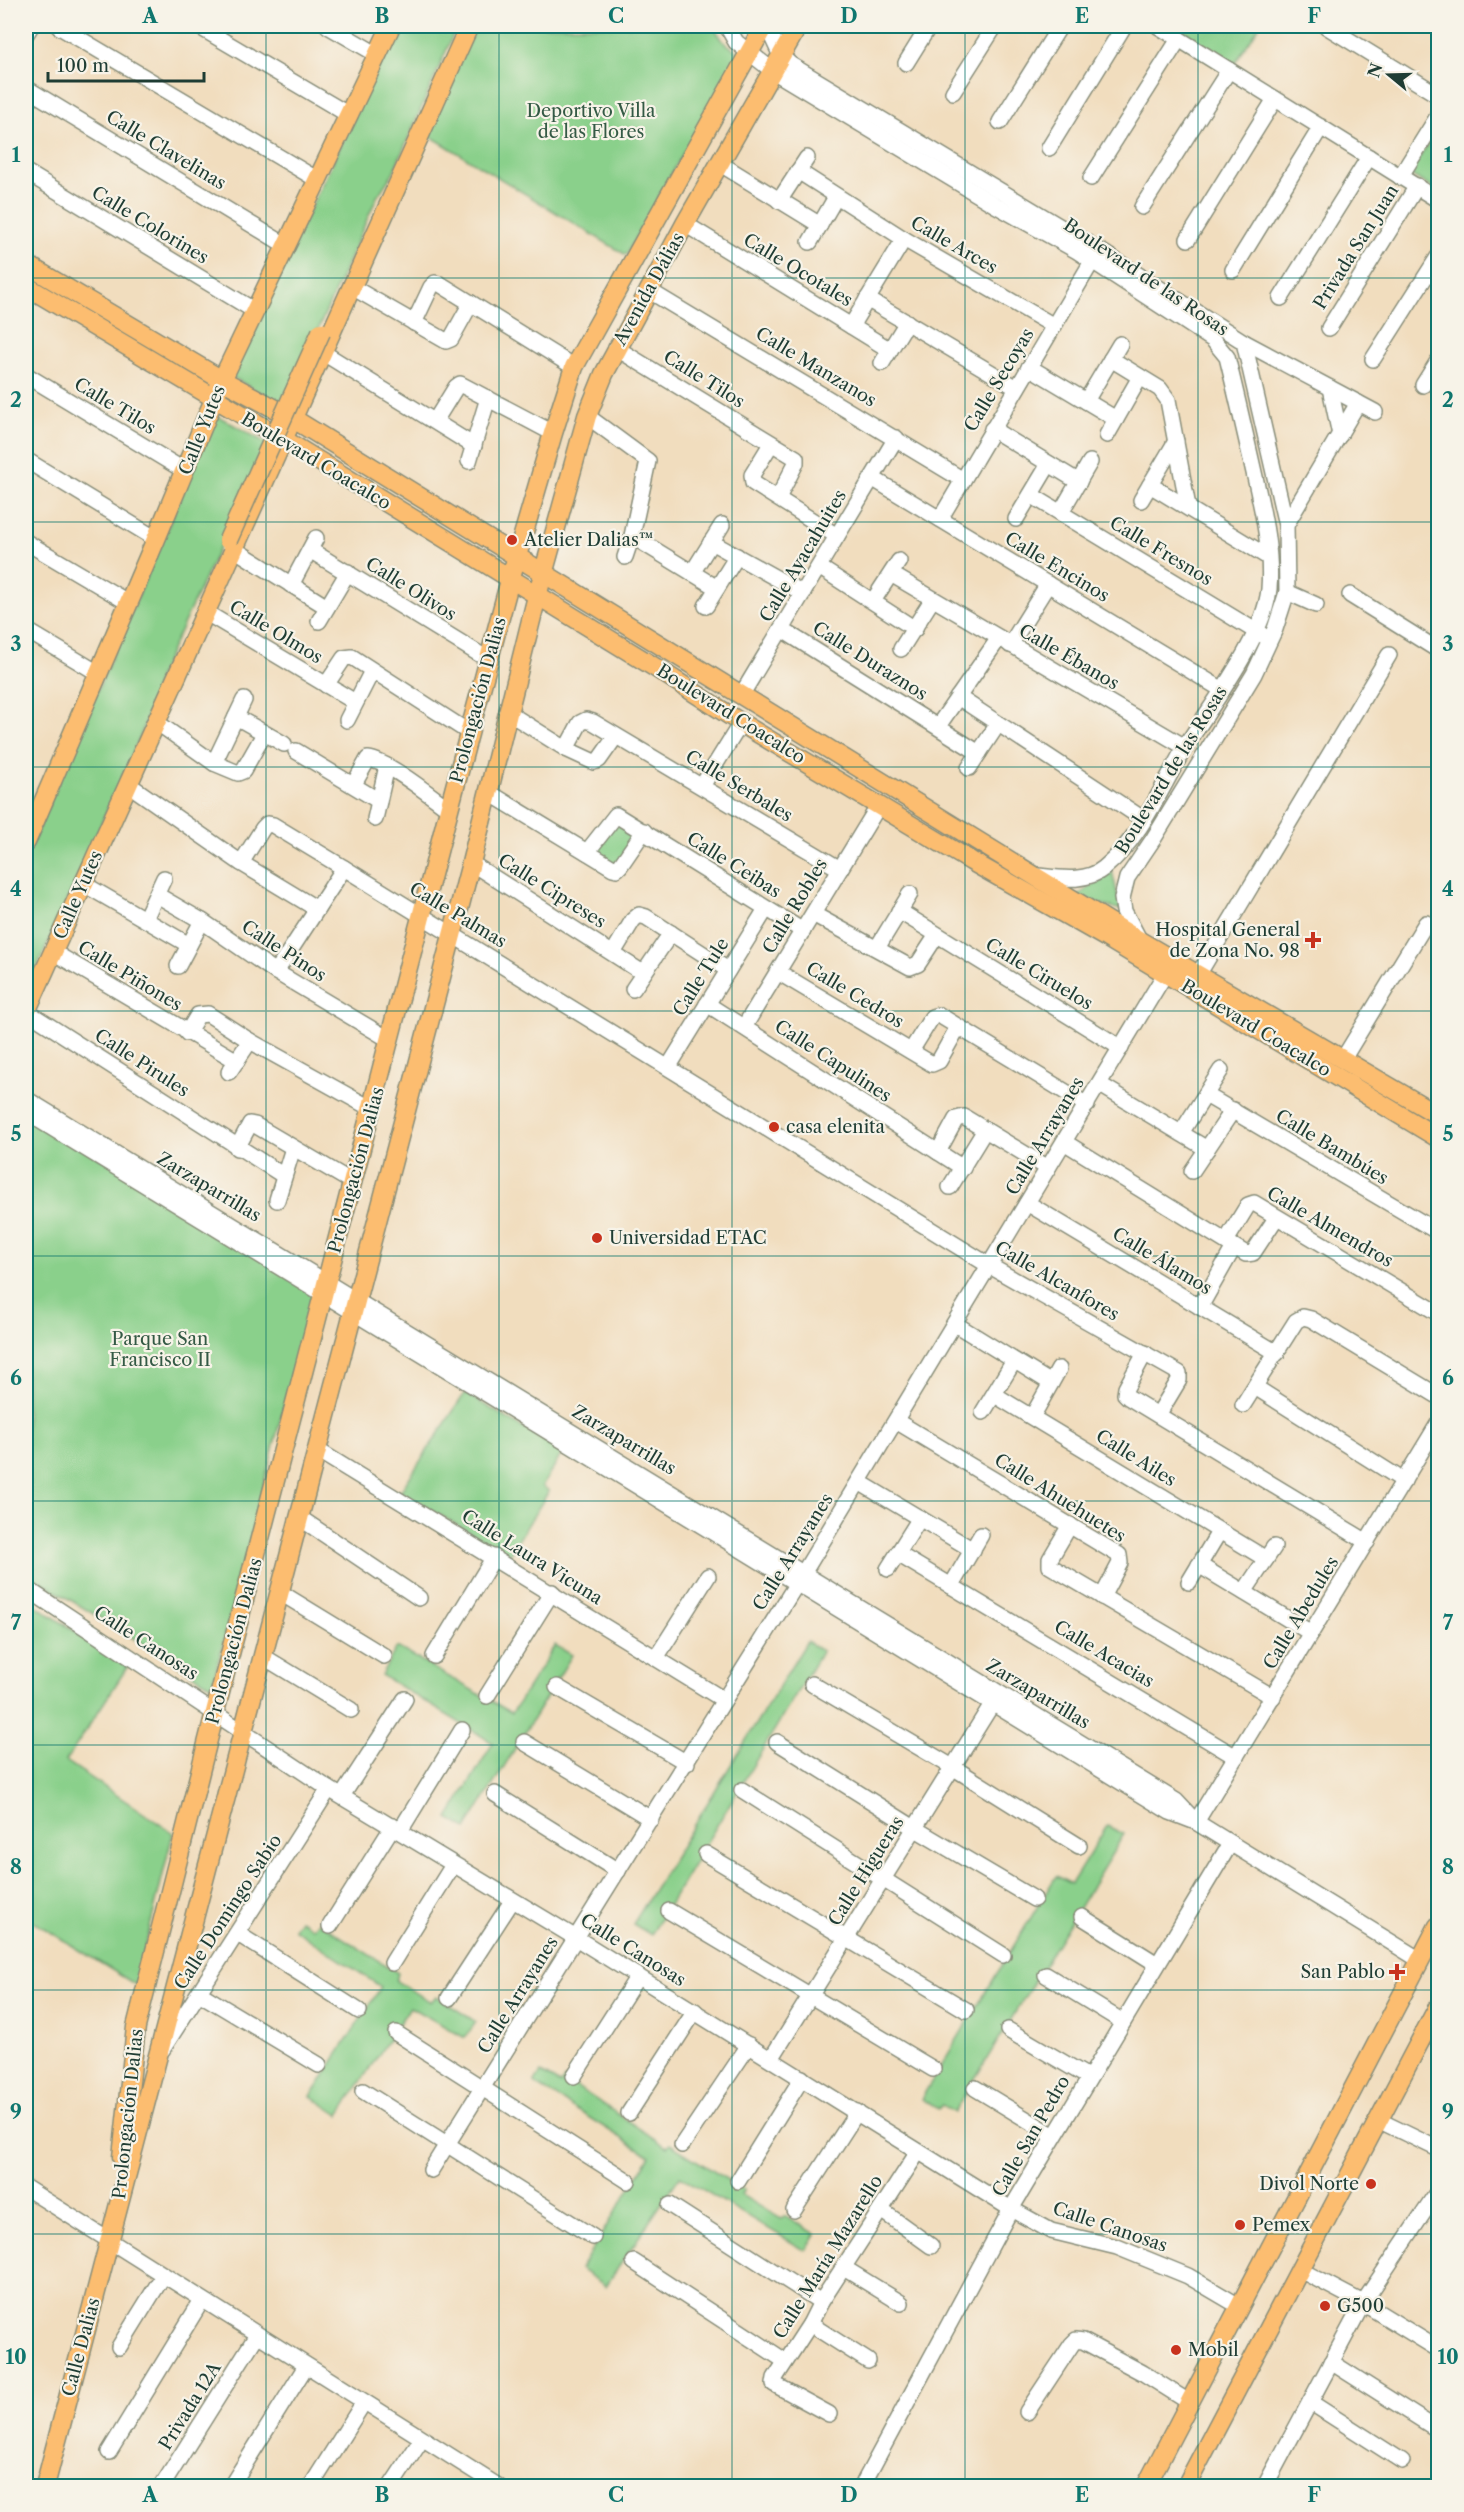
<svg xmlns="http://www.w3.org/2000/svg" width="1464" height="2512" font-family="'Libre Caslon Text',serif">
<rect width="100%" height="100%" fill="#f7f3e8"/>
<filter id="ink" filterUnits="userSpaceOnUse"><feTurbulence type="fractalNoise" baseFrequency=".0167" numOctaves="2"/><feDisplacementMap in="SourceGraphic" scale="12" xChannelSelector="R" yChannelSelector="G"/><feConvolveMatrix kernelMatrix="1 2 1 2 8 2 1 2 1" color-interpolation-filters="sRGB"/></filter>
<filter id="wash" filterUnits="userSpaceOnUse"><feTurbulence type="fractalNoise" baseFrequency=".008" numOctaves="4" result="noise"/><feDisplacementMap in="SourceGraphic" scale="24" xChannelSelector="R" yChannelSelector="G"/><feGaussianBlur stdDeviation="1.35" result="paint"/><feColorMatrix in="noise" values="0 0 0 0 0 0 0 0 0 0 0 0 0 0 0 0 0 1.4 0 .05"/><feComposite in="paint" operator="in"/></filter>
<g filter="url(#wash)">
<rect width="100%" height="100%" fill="#f1ddbe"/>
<!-- green -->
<g fill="#8ad08b" stroke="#548660" stroke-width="1.5">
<polygon points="398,26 457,26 393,173 377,197 284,406 230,376"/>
<polygon points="474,26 713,26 723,41 739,53 626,255 425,133"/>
<polygon points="1171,26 1256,26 1259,27 1234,65"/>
<polygon points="1434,135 1438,138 1438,192 1411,175 1411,170"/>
<polygon points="216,415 268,444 158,678 142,732 26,992 26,857"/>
<polygon points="616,818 641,833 615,867 590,853"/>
<polygon points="1112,871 1121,910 1076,897"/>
<polygon points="26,1114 315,1285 212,1686 26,1573"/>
<polygon points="465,1393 563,1452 542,1486 549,1491 509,1555 400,1492"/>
<polygon points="29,1601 128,1666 66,1761 173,1833 136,1985 26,1917 26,1607"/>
<polygon points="807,1641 822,1651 651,1935 633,1924"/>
<polygon points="555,1645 572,1655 466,1829 448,1818 493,1743 381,1675 397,1647 512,1713"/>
<polygon points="1107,1826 1124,1834 954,2113 942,2105 938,2109 921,2099 1056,1876 1071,1884"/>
<polygon points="300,1920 313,1928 318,1922 398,1973 396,1981 431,2002 436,1996 476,2022 465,2038 410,2007 339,2115 311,2096 381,1987 294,1929"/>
<polygon points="541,2073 560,2084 565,2079 667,2147 670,2144 744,2190 741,2195 781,2219 786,2216 816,2234 806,2251 680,2176 606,2286 580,2269 650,2156 534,2083"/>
</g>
</g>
<g filter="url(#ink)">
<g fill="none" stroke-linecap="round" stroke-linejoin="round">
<!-- minor casing -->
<g stroke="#888d79" stroke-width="18">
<g id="minor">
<polyline points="58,26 318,180"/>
<polyline points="198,26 349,115"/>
<polyline points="328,26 378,55"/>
<path d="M727,26L736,42L773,71L997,206L1077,251L1213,340L1227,357C1237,397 1246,437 1255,477C1263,513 1272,551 1269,589C1265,635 1212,704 1187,744C1162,785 1142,837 1104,868C1086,883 1059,878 1038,876"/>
<polyline points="767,26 781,56 791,65 1107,255 1244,342 1375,412"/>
<polyline points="1158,26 1438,200"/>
<polyline points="1326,26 1438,95"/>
<polyline points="26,34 31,26"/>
<polyline points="906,63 929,26"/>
<polyline points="26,88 287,246"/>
<polyline points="953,92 995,26"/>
<polyline points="1000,122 1060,26"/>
<polyline points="1049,148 1124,26"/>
<polyline points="719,163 820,225"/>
<polyline points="798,171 904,239 1054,326"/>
<polyline points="26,172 255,311"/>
<polyline points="1400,177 1438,116"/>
<polyline points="1091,178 1179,39"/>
<polyline points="779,201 807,158"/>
<polyline points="1142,207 1229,70"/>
<polyline points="685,224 890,350"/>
<polyline points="1188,239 1275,99"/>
<polyline points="810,242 836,197"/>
<polyline points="1233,270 1321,127"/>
<polyline points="352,287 446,341 451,339 471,303"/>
<polyline points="648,290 963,480"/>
<polyline points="1281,298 1369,157"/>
<polyline points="867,299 1017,388"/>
<polyline points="414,323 431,287 435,283 440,284 574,367"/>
<polyline points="851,326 904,239"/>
<polyline points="1329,328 1417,186"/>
<polyline points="616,348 796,458 796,463 778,498"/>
<polyline points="322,352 474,446"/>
<polyline points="1111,359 1160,389 1168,400 1188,507"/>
<polyline points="1373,359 1438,257"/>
<polyline points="882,363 907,322"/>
<polyline points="1029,367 1116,419"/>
<polyline points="26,375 185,471"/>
<polyline points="1423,385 1438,361"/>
<polyline points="1330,388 1340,435"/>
<polyline points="1086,401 1120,344"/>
<polyline points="587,416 648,461 632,536 625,557"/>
<polyline points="435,421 456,387 460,384 553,433"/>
<polyline points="992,429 1079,482"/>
<polyline points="1107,435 1140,377"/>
<polyline points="771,444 752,475 753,483 837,536"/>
<polyline points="26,460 156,539"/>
<polyline points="469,461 488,398"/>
<polyline points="872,478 1221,689"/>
<polyline points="1150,485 1268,557"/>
<polyline points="1031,495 1262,635"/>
<polyline points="1141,500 1176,441"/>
<polyline points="1061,512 1090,462"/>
<polyline points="940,519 1097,253"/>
<polyline points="1016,519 1049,464"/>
<polyline points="1286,525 1358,403"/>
<polyline points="632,536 717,588"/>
<polyline points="26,542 129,603"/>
<polyline points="711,542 803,593"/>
<polyline points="234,549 327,607"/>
<polyline points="310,550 489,660"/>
<polyline points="819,567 915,629"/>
<polyline points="692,573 722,525"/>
<polyline points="891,574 1185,747"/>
<polyline points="291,585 316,538"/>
<polyline points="1287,592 1316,605"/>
<polyline points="1350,595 1438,650"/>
<polyline points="873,601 899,561"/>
<polyline points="706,606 737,556"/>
<polyline points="205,612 355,702"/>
<polyline points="319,621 348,572"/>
<polyline points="781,629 979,753"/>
<polyline points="26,630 98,673"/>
<polyline points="1010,645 1048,584"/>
<polyline points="901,649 932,600"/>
<polyline points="326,685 344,658 352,657 470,733"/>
<polyline points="742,694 896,438"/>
<polyline points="958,697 1143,819"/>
<polyline points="507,712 566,749 594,762 599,760 616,736"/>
<polyline points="236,717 284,744"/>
<polyline points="347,720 372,671"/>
<polyline points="155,721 214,763 238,773 243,771 264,734"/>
<polyline points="938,726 999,638"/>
<polyline points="566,749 580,723 586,720 593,722 840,869"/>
<polyline points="296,751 379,801"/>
<polyline points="214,763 244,700"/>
<polyline points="969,768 998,724"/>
<polyline points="128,784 241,863 317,909"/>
<path d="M354,784L368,759C388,761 431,796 449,809"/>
<polyline points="702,786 741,723"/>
<polyline points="488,792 613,868 617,869 620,866 644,831"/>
<polyline points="375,819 387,766"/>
<polyline points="587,852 616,815 803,931"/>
<polyline points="241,863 263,828 267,824 273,825 344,868 990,1266 1179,1373 1179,1380 1158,1415"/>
<polyline points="471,863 643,973"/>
<polyline points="82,883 189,945"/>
<polyline points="157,895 202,921 276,972 390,1040"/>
<polyline points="899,911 1121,1048"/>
<polyline points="813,914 910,967 918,964 937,935"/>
<polyline points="145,919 164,878"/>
<polyline points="1140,941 1124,911 1122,898 1127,878 1154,838 1254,674 1275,629 1287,592 1286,525 1244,342"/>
<polyline points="877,948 910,894"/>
<polyline points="53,952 237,1061"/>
<polyline points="613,953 633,920 639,915 646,917 728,970"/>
<polyline points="178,966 202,921"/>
<polyline points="276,972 344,868"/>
<polyline points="778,972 932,1064 939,1061 958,1027"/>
<polyline points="1198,975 1389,655"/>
<polyline points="633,989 671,933"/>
<polyline points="707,1004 963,1168"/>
<polyline points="26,1011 284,1176"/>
<polyline points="744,1027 879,805"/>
<polyline points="187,1033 198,1015 208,1014 250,1041 372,1109"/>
<polyline points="911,1051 932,1017 939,1015 1087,1105"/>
<polyline points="1343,1059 1426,923"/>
<polyline points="669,1066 766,909"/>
<polyline points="229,1072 250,1041"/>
<polyline points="1099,1084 1207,1149"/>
<polyline points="1206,1095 1438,1232"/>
<polyline points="26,1099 1176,1801 1192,1818"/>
<polyline points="26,1112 1170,1812 1196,1822 1420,1960"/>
<polyline points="1181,1133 1221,1070"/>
<polyline points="1064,1142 1246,1254 1253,1253 1276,1218"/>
<polyline points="237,1148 250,1124 255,1125 352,1182"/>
<polyline points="938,1152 956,1119 964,1117 1048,1168"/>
<polyline points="1192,1171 1233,1110"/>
<polyline points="950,1187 985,1130"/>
<polyline points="277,1200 293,1148"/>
<polyline points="1027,1203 1277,1353"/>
<polyline points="1226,1241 1248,1205 1254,1203 1438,1313"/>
<polyline points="1200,1307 1234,1247"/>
<polyline points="955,1324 1051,1383"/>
<polyline points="1145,1353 1126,1388 1125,1394 1128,1397 1367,1542"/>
<polyline points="1255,1387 1404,1481"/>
<polyline points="995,1395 1266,1559"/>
<polyline points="1243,1405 1296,1321 1303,1317 1311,1319 1438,1396"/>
<polyline points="983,1412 1014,1361"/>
<polyline points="1032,1417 1059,1369"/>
<polyline points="896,1421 1119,1555 1120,1563 1102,1597"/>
<polyline points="317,1450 724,1700"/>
<polyline points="859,1482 973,1550"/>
<polyline points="300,1518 419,1598"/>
<polyline points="1070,1525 1050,1559 1050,1566 1273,1697"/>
<polyline points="898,1554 1236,1757"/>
<polyline points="1199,1565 1311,1633"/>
<polyline points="888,1569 920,1518"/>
<polyline points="1189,1582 1219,1532"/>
<polyline points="951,1586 981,1535"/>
<polyline points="26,1588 329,1789 576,1938 1011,2209 1051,2231 1117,2247 1188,2276 1239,2306"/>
<polyline points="1244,1592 1274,1547"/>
<polyline points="281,1593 384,1656"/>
<polyline points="434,1656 494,1557"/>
<polyline points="264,1657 351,1710"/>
<polyline points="656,1658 708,1576"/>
<polyline points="812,1684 954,1768 1079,1846"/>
<polyline points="557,1687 687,1763"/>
<polyline points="487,1696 552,1592"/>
<polyline points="524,1742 651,1819"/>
<polyline points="777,1742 919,1831 1034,1899"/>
<polyline points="742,1790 1003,1955"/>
<polyline points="495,1794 618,1871"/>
<polyline points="342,1796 405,1699"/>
<polyline points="1196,1822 1438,1424"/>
<polyline points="400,1831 462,1730"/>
<polyline points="706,1854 966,2010"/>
<polyline points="669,1911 933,2069"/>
<polyline points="1082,1917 1157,1964"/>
<polyline points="330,1926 393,1826"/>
<polyline points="238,1934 359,2011"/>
<polyline points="392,1963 453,1865"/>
<polyline points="1046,1975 1123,2022"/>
<polyline points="199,1993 319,2065"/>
<polyline points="449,1998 512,1901"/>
<polyline points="1008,2030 1088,2077"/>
<polyline points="396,2033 628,2181"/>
<polyline points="162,2050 329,1789"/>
<polyline points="771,2059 992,1704"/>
<polyline points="574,2076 638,1976"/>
<polyline points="975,2088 1054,2136"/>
<polyline points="363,2091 593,2237"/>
<polyline points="629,2113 695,2011"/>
<polyline points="1378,2120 1438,2149"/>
<polyline points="682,2145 749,2045"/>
<polyline points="431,2170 804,1572 1165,974"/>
<polyline points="738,2181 802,2078"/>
<polyline points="26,2188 498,2486"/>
<polyline points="670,2205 821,2302"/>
<polyline points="794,2210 857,2112"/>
<polyline points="881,2210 931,2246"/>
<polyline points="634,2262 785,2361"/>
<polyline points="844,2268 901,2303"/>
<polyline points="1300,2270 1363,2303 1438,2349"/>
<polyline points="810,2324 868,2361"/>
<polyline points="119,2347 163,2276"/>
<polyline points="1331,2362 1438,2430"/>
<polyline points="1310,2402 1402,2461"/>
<polyline points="1027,2412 1072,2344 1076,2340 1083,2341 1143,2373 1189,2402"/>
<polyline points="829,2414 774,2384 775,2378 810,2324 821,2302 918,2152"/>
<polyline points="109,2452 202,2300"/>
<polyline points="162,2486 257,2335"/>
<polyline points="231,2486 306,2366"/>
<polyline points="311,2486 364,2402"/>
<polyline points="391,2486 422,2439"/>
<polyline points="862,2486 1011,2209 1230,1844"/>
<polyline points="1265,2486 1363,2303 1438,2191"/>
</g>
</g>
<!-- major casing -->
<g stroke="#888d79" stroke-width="21">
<g id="major">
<polyline points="26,264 222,380 292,418 1140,941 1438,1115"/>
<polyline points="26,286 283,439 656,668 746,726 971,861 1107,938 1438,1138"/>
<polyline points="26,842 156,539 222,380 391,26"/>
<polyline points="26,1012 469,26"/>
<polyline points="122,2157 136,2027 215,1712 449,809 510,580 553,433 574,367 764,26"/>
<polyline points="45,2486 471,863 537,596 587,416 604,374 685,224 798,26"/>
<polyline points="1146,2486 1438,1926"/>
<polyline points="1186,2486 1438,2007"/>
</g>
</g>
<!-- minor -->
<use href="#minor" stroke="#fff" stroke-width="15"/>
<!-- major -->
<use href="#major" stroke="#fcbd6f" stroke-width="18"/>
<!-- major-bridge casing -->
<g stroke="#888d79" stroke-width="21" stroke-linecap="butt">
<polyline id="major-bridge" points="228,540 321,332"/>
</g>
<!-- major-bridge -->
<use href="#major-bridge" stroke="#fcbd6f" stroke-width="18"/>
</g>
</g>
<!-- grid -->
<path fill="none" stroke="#0f766e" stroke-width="1.5" stroke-opacity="0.55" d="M266,26V2486M499,26V2486M732,26V2486M965,26V2486M1198,26V2486M26,278H1438M26,522H1438M26,767H1438M26,1011H1438M26,1256H1438M26,1501H1438M26,1745H1438M26,1990H1438M26,2234H1438"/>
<!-- markers -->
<g fill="#c8321e" stroke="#f7f3e8" stroke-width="2">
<circle cx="512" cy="540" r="6"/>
<path d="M1310 931h6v6h6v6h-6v6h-6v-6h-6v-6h6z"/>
<circle cx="774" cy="1127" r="6"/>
<circle cx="597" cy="1238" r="6"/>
<path d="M1394 1963h6v6h6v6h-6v6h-6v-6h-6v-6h6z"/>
<circle cx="1371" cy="2184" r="6"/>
<circle cx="1240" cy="2225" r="6"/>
<circle cx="1325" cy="2306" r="6"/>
<circle cx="1176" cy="2350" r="6"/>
</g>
<g text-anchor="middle" stroke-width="4.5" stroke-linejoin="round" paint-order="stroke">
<!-- park labels -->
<g font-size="18" fill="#345a45" stroke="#f7f3e8">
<text x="591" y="117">Deportivo Villa<tspan x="591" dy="21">de las Flores</tspan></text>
<text x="160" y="1345">Parque San<tspan x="160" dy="21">Francisco II</tspan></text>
</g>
<!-- street labels -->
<g font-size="18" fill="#1f3d34" stroke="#f7f3e8">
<text transform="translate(166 150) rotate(31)" y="6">Calle Clavelinas</text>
<text transform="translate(150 225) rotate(31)" y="6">Calle Colorines</text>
<text transform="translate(954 245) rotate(30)" y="6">Calle Arces</text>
<text transform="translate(1356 247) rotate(-58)" y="6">Privada San Juan</text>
<text transform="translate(798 270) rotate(31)" y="6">Calle Ocotales</text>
<text transform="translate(1146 277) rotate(34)" y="6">Boulevard de las Rosas</text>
<text transform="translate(649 289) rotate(-61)" y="6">Avenida Dálias</text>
<text transform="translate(816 367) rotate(31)" y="6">Calle Manzanos</text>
<text transform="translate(704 379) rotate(32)" y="6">Calle Tilos</text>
<text transform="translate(999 380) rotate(-59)" y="6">Calle Secoyas</text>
<text transform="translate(115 406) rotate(31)" y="6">Calle Tilos</text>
<text transform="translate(202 430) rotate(-68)" y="6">Calle Yutes</text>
<text transform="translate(316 461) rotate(31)" y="6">Boulevard Coacalco</text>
<text transform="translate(1161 551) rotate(31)" y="6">Calle Fresnos</text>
<text transform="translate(803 556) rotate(-59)" y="6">Calle Ayacahuites</text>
<text transform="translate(1057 567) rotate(31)" y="6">Calle Encinos</text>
<text transform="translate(411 589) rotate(32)" y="6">Calle Olivos</text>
<text transform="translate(276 632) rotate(31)" y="6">Calle Olmos</text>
<text transform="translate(1069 657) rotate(30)" y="6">Calle Ébanos</text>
<text transform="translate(870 661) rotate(32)" y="6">Calle Duraznos</text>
<text transform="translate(478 700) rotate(-75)" y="6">Prolongación Dalias</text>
<text transform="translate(731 714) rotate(32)" y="6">Boulevard Coacalco</text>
<text transform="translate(1171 770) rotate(-58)" y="6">Boulevard de las Rosas</text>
<text transform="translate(739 786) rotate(31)" y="6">Calle Serbales</text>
<text transform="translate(734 865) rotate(32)" y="6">Calle Ceibas</text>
<text transform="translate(552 891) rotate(32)" y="6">Calle Cipreses</text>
<text transform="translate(78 895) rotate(-66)" y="6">Calle Yutes</text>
<text transform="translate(795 906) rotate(-59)" y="6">Calle Robles</text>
<text transform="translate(458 915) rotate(31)" y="6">Calle Palmas</text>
<text transform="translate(284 951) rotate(33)" y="6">Calle Pinos</text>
<text transform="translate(1039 974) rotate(31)" y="6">Calle Ciruelos</text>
<text transform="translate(130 976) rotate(31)" y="6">Calle Piñones</text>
<text transform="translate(701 977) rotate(-58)" y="6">Calle Tule</text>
<text transform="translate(855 995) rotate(31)" y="6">Calle Cedros</text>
<text transform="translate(1256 1028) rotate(31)" y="6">Boulevard Coacalco</text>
<text transform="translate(833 1061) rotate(33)" y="6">Calle Capulines</text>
<text transform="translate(142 1063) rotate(33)" y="6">Calle Pirules</text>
<text transform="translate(1045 1136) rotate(-59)" y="6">Calle Arrayanes</text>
<text transform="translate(1332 1147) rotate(31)" y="6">Calle Bambúes</text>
<text transform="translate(356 1170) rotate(-75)" y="6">Prolongación Dalias</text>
<text transform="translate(209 1187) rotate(31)" y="6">Zarzaparrillas</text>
<text transform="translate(1330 1227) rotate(30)" y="6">Calle Almendros</text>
<text transform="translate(1162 1261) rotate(31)" y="6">Calle Álamos</text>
<text transform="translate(1057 1281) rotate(30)" y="6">Calle Alcanfores</text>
<text transform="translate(624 1440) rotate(31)" y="6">Zarzaparrillas</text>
<text transform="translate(1136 1458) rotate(32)" y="6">Calle Ailes</text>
<text transform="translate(1060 1498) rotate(32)" y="6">Calle Ahuehuetes</text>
<text transform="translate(793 1552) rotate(-58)" y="6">Calle Arrayanes</text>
<text transform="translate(532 1557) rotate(32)" y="6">Calle Laura Vicuna</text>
<text transform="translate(1301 1613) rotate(-59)" y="6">Calle Abedules</text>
<text transform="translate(234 1641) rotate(-75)" y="6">Prolongación Dalias</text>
<text transform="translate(146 1643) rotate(33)" y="6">Calle Canosas</text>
<text transform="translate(1104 1654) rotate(31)" y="6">Calle Acacias</text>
<text transform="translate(1038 1694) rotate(31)" y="6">Zarzaparrillas</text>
<text transform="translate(866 1871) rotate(-58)" y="6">Calle Higueras</text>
<text transform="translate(228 1912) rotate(-57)" y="6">Calle Domingo Sabio</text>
<text transform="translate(633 1950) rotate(32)" y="6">Calle Canosas</text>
<text transform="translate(518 1995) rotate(-58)" y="6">Calle Arrayanes</text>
<text transform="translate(128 2114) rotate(-84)" y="6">Prolongación Dalias</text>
<text transform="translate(1031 2136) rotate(-60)" y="6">Calle San Pedro</text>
<text transform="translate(1110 2227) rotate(19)" y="6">Calle Canosas</text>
<text transform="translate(828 2257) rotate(-58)" y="6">Calle María Mazarello</text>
<text transform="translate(81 2347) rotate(-75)" y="6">Calle Dalias</text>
<text transform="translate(190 2406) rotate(-58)" y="6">Privada 12A</text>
</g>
<!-- poi labels -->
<g font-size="18" fill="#1f3d34" stroke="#f7f3e8" text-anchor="start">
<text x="524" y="546">Atelier Dalias™</text>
<text x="1300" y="936" text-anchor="end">Hospital General<tspan x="1300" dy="21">de Zona No. 98</tspan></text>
<text x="786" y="1133">casa elenita</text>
<text x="609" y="1244">Universidad ETAC</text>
<text x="1385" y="1978" text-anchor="end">San Pablo</text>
<text x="1359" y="2190" text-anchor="end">Divol Norte</text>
<text x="1252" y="2231">Pemex</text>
<text x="1337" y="2312">G500</text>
<text x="1188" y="2356">Mobil</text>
</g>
</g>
<!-- margin -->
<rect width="1464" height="2512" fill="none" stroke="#f7f3e8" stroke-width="66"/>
<!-- north arrow -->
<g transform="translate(1389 75) rotate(289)" stroke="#f7f3e8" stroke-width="4.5" paint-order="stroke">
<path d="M0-4.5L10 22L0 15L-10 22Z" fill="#1f3d34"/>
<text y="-9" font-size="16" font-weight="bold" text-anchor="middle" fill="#1f3d34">N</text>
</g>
<!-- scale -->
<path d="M48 72v9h156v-9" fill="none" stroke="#1f3d34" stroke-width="3"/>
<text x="57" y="72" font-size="18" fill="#1f3d34" stroke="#f7f3e8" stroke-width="4.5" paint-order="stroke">100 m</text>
<rect x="33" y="33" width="1398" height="2446" fill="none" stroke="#0f766e" stroke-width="2"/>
<g font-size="20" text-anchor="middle" font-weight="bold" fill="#0f766e">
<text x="150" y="23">A</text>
<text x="382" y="23">B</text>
<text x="616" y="23">C</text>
<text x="849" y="23">D</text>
<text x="1082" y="23">E</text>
<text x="1314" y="23">F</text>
<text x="16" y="162">1</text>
<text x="1448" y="162">1</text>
<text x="16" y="407">2</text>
<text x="1448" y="407">2</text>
<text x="16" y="651">3</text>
<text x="1448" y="651">3</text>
<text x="16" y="896">4</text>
<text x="1448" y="896">4</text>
<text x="16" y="1141">5</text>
<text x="1448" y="1141">5</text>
<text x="16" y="1385">6</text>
<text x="1448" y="1385">6</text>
<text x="16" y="1630">7</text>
<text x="1448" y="1630">7</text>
<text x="16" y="1874">8</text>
<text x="1448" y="1874">8</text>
<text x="16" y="2119">9</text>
<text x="1448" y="2119">9</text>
<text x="16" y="2364">10</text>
<text x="1448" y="2364">10</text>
<text x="150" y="2502">A</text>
<text x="382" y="2502">B</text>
<text x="616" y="2502">C</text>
<text x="849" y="2502">D</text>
<text x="1082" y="2502">E</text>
<text x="1314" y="2502">F</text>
</g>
</svg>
